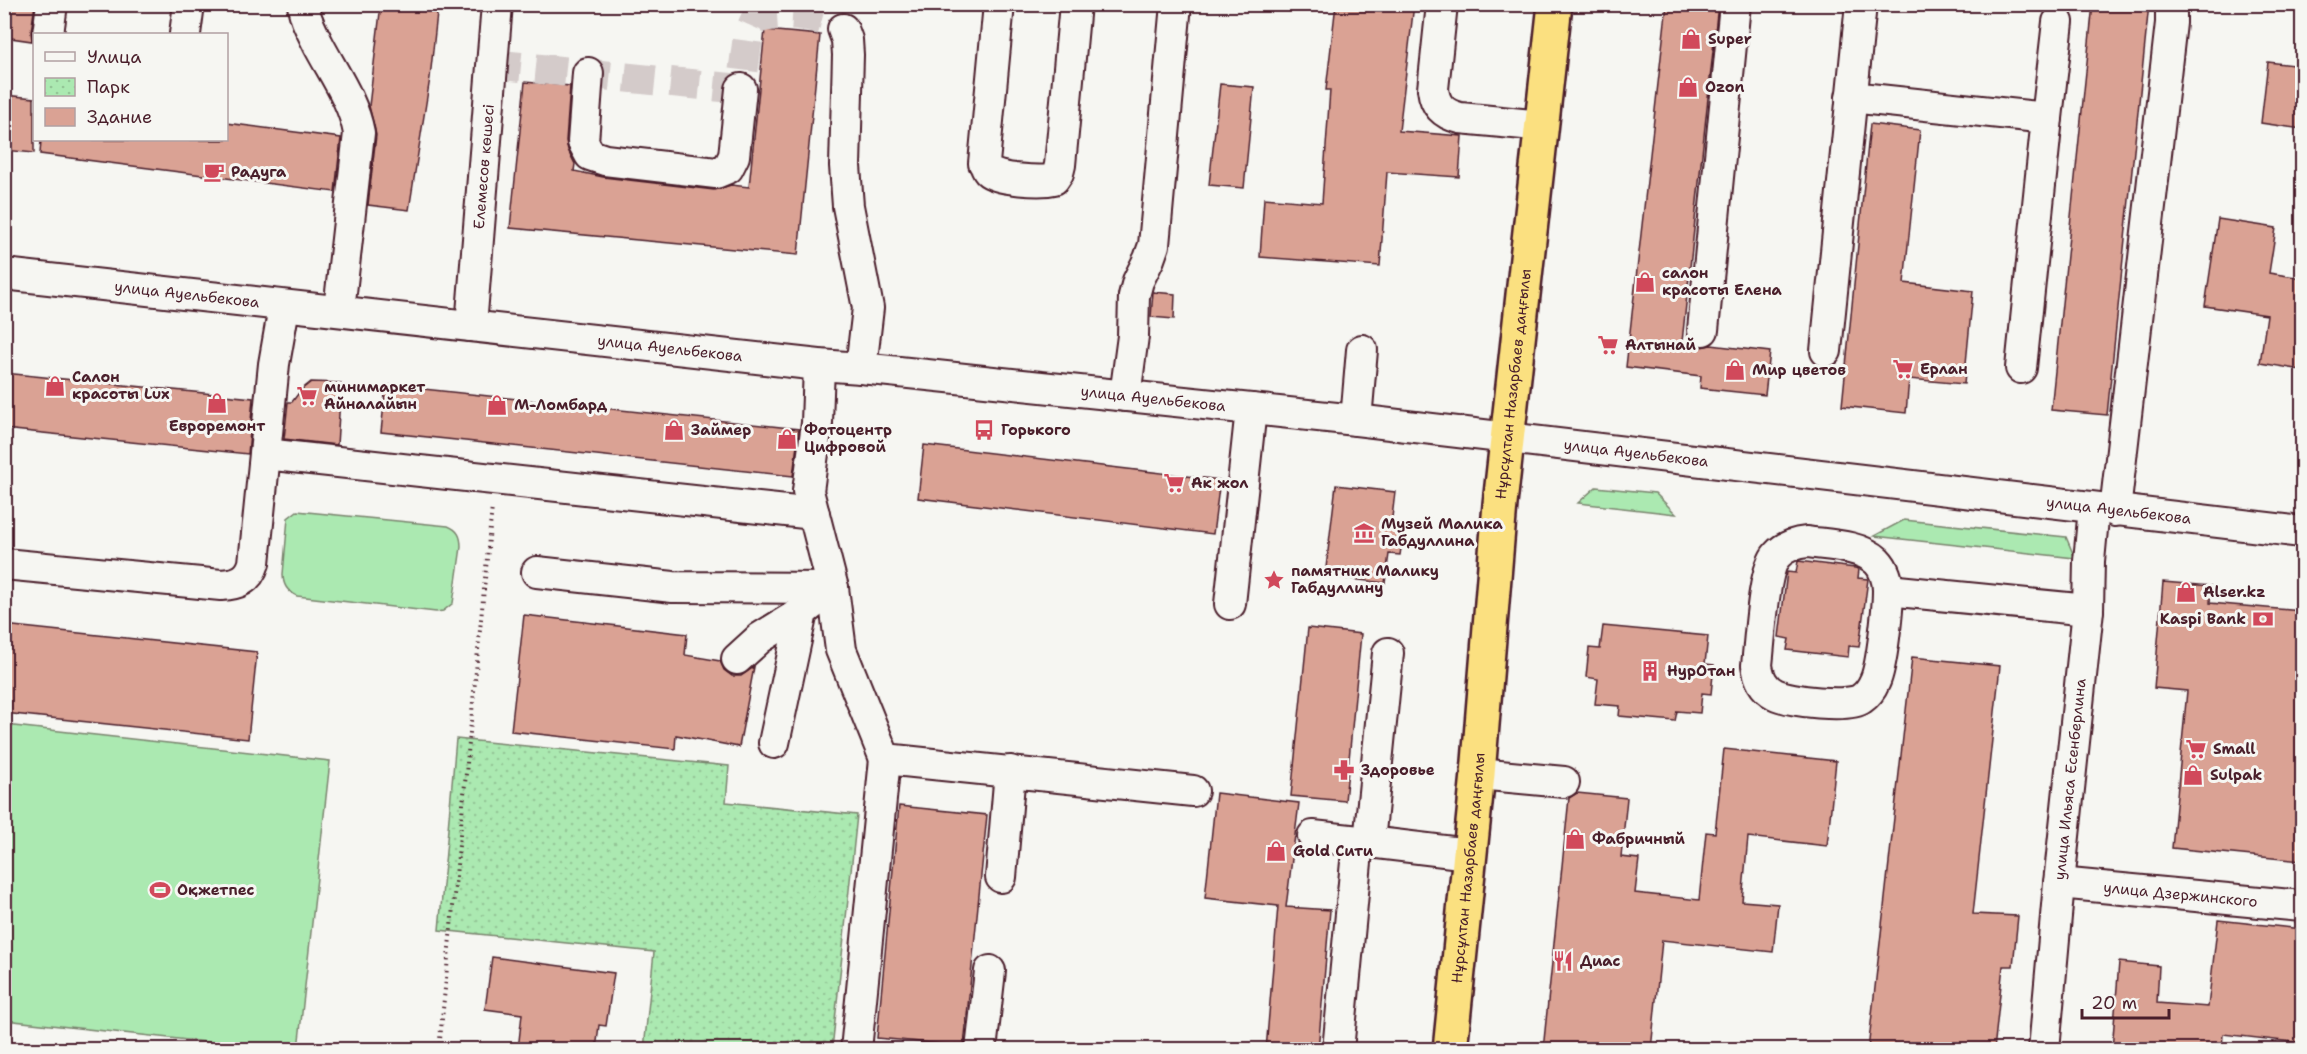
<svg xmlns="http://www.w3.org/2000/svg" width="2307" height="1054" font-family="'Shantell Sans',sans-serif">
<defs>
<pattern id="park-dots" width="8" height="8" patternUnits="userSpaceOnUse" patternTransform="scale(1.5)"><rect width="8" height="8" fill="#abe9b1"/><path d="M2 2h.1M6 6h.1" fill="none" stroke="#95c798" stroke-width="1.8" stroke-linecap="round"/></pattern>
</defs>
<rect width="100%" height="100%" fill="#f6f6f2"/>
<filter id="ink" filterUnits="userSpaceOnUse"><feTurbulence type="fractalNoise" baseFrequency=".0167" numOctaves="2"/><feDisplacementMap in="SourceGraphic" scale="12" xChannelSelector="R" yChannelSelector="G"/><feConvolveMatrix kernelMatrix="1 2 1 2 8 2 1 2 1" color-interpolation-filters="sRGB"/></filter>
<g filter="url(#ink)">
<!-- grass -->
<g fill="#abe9b1" stroke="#7a846e" stroke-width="1.5">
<polygon points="1596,487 1655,493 1676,514 1578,503"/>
<path d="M297,511L448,526C458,530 461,536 461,547L453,603L443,611L436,612L297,596C287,591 283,585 283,574L288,518Z"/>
<polygon points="1904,520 2066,537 2075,558 1874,536"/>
<polygon points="5,725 330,761 298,1049 270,1049 5,1020"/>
</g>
<!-- park -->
<polygon fill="url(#park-dots)" stroke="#7a846e" stroke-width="1.5" points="456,739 729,766 726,802 857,815 832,1049 644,1049 654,952 439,930"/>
<!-- building -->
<g fill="#daa294" stroke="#4a1f2b" stroke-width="1.5">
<polygon points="4,4 35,4 31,32 32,41 4,37"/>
<polygon points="381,4 438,4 430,78 409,210 368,205 376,135 369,106"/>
<polygon points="1336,4 1414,4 1399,131 1462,136 1459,177 1387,172 1380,266 1260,257 1264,198 1322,203 1330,90 1326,90"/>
<polygon points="1667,4 1718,4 1682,342 1701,347 1711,345 1770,352 1765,395 1700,388 1701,376 1626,367"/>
<polygon points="2093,4 2149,4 2107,415 2051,410"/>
<polygon points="765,30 820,35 798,255 510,228 525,82 570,86 566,141 568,150 575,164 574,171 603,177 714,190 731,185 749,187"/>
<polygon points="2268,62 2302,66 2302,129 2261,123"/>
<polygon points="1220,84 1254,87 1244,188 1209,185"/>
<polygon points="4,95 34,98 34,153 4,150"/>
<polygon points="226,123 341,138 335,192 40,154 41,140 226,140"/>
<polygon points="1870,124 1920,130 1904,283 1973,291 1964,384 1909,379 1906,413 1842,406"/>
<polygon points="2218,219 2276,228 2269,273 2302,278 2302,370 2260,363 2267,315 2205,306"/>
<polygon points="1153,292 1175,294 1174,319 1151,317"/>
<polygon points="4,373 253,398 248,454 4,429"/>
<polygon points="311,382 341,383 337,445 284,439 288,402 292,402 301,390"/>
<polygon points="386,385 799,429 793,476 381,432"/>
<polygon points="924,445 1220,480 1213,534 918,498"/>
<polygon points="1336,485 1395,492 1391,526 1404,528 1400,555 1389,554 1385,583 1325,576"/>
<polygon points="1798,561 1855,568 1859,569 1858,578 1868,579 1859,647 1849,646 1848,657 1787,650 1789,639 1779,637 1787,572 1796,573"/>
<polygon points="2163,582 2211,586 2210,603 2302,611 2302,861 2172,848 2187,691 2154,688"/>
<polygon points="524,615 687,634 685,655 720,661 724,670 732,676 741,676 754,667 739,747 676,735 675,749 511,731"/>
<polygon points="4,625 257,652 248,739 4,713"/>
<polygon points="1603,626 1708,636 1705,664 1714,665 1711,694 1702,693 1700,713 1677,711 1675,721 1619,716 1620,706 1595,704 1598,679 1586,677 1589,648 1600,649"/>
<polygon points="1308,628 1361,634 1345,801 1291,796"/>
<polygon points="1912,657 2000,666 1973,914 2018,916 2013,966 2003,966 1994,1050 1868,1050"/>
<polygon points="1724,749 1836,761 1827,846 1748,837 1742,901 1778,904 1773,952 1662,940 1651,1050 1543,1050 1569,798 1577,793 1627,798 1621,857 1639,859 1635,893 1699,900 1706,832 1715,833"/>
<polygon points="1216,793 1299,803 1286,907 1330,910 1318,1050 1266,1050 1278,906 1205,898"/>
<polygon points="899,806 987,815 964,1046 877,1038"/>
<polygon points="2218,920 2302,929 2302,1043 2223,1034 2222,1050 2112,1050 2119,962 2159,966 2157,1003 2208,1007"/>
<polygon points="492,957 614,973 606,1026 599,1025 596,1050 518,1050 522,1014 485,1009"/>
</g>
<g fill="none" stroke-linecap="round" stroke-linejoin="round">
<!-- minor-tunnel -->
<path stroke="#d4cbca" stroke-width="30" stroke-dasharray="30 15" stroke-linecap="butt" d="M491,64L741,89L748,36L755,20C774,10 826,16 843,29"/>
<!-- minor casing -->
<g stroke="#4a1f2b" stroke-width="34">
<g id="minor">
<path d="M303,4C304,18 312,31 318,44C333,73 353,100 359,133L339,310"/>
<path d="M999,4L984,163C985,164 987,170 988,171C997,180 1042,182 1054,179L1058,173L1060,165L1075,4"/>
<path d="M1442,4L1433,89C1435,106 1443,114 1460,118L1543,126"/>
<polyline points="843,29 847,40 848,55 845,166 848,206 868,308 861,368"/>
<polyline points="48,34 52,4"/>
<polyline points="185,34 189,4"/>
<polyline points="588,73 583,142 590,155 605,160 716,173 728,168 734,156 741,89"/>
<polyline points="1851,97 2047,118 2021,368"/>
<polyline points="2047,118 2058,22"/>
<path id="s1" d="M4,274L819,365L861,368L1356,420L2302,532"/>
<path id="s2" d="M471,326L497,4"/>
<polyline points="1703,330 1735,4"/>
<polyline points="1826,351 1861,4"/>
<polyline points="819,365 817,423 808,491 833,588 841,650 885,759 1193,791"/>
<polyline points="1125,396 1133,336 1134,296 1138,281 1149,259 1154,245 1176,4"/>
<polyline points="1356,420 1362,350"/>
<polyline points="265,454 814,514"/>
<polyline points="2115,511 2171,23 2171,4"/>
<path d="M1807,542C1828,545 1860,545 1877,561C1884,568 1888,580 1888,590C1888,608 1882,666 1875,681C1872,688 1867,695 1861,699C1849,708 1789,701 1775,694C1763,688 1759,678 1757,665C1760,641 1763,570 1777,555C1785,546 1796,543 1807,542Z"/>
<path d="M4,564L221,585C238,584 249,580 254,563L274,364L284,307"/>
<polyline points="537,572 673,587 833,588 802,612 774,743"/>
<polyline points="1888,590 2088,610"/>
<polyline points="1230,604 1251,409"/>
<polyline points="1388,653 1369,842 1469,854"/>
<polyline points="737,659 760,638 802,612"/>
<polyline points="1478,774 1564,782"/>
<polyline points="1313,836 1369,842"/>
<polyline points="1001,877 1010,771"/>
<path id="s3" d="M2059,883L2302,906"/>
<polyline points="856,1050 885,759"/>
<polyline points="981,1050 990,971"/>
<polyline points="1338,1050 1358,841"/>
<path id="s4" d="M2044,1050L2059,883L2088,610L2089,561L2094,508"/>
</g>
</g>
<!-- highway casing -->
<g stroke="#4a1f2b" stroke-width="38">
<g id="highway">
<path id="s5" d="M1450,1050L1478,774L1500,504L1555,4"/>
</g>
</g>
<!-- path -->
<polyline stroke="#4a1f2b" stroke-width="4" stroke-dasharray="1.5 4.5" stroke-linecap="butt" points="439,1050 492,507"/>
<!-- minor -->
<use href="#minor" stroke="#f6f6f2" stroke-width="30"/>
<!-- highway -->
<use href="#highway" stroke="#fbe080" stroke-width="33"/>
</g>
</g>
<!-- icons -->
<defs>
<g id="shop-bare" transform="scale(1.62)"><path d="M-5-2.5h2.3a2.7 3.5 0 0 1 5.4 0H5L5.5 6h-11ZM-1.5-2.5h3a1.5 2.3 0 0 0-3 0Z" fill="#d1495b" stroke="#f6f6f2" stroke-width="2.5" paint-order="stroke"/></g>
<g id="cafe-bare" transform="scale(1.62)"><path d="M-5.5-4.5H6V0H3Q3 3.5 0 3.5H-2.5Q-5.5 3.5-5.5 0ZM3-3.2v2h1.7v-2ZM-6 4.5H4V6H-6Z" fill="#d1495b" stroke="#f6f6f2" stroke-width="2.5" paint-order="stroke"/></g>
<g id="supermarket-bare" transform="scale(1.62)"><path d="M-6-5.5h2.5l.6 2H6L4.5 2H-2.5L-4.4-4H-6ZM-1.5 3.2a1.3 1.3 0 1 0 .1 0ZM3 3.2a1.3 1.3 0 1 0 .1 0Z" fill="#d1495b" stroke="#f6f6f2" stroke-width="2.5" paint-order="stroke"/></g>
<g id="bus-bare" transform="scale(1.62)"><path d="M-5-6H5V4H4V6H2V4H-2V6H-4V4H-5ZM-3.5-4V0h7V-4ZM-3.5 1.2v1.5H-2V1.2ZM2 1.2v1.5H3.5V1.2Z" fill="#d1495b" stroke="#f6f6f2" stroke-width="2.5" paint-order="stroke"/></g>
<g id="museum-bare" transform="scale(1.62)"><path d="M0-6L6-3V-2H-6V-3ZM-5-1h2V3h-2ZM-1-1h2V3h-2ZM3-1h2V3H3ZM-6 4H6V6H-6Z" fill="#d1495b" stroke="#f6f6f2" stroke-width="2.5" paint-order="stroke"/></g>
<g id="sight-bare" transform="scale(1.62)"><path d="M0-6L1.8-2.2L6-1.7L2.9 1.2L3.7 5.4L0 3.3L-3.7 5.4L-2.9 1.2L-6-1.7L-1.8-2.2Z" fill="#d1495b" stroke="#f6f6f2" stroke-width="2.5" paint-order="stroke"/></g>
<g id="bank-bare" transform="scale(1.62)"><path d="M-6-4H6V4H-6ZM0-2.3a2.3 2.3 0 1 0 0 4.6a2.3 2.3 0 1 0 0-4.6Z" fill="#d1495b" stroke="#f6f6f2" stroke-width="2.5" paint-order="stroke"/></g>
<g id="building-bare" transform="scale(1.62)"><path d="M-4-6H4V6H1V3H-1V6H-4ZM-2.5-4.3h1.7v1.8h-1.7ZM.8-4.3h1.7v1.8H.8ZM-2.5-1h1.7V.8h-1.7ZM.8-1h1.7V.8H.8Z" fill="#d1495b" stroke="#f6f6f2" stroke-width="2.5" paint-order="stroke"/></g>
<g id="pharmacy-bare" transform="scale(1.62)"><path d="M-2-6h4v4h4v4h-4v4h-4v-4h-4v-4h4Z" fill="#d1495b" stroke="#f6f6f2" stroke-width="2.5" paint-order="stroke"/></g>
<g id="stadium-bare" transform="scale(1.62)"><path d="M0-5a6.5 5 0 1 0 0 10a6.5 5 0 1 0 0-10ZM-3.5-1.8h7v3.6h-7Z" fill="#d1495b" stroke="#f6f6f2" stroke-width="2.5" paint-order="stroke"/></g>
<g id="restaurant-bare" transform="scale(1.62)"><path d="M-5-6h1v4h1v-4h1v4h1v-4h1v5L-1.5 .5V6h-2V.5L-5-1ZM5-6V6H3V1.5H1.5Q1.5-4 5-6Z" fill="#d1495b" stroke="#f6f6f2" stroke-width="2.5" paint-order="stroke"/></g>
</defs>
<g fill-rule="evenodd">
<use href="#shop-bare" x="1691" y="39"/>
<use href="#shop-bare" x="1688" y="87"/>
<use href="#cafe-bare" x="214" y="172"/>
<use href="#shop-bare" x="1645" y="282"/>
<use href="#supermarket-bare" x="1608" y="345"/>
<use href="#supermarket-bare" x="1903" y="369"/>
<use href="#shop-bare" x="1735" y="370"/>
<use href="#shop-bare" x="55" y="386"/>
<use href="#supermarket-bare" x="307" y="396"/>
<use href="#shop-bare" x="217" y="403"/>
<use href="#shop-bare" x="497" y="405"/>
<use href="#shop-bare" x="674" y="430"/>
<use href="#bus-bare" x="984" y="430"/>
<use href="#shop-bare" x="787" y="439"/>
<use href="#supermarket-bare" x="1174" y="483"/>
<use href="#museum-bare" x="1364" y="533"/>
<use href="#sight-bare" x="1274" y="580"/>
<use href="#shop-bare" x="2186" y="592"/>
<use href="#bank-bare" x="2263" y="619"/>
<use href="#building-bare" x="1650" y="671"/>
<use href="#supermarket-bare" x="2196" y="749"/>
<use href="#pharmacy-bare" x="1344" y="770"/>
<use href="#shop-bare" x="2193" y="775"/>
<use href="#shop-bare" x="1575" y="839"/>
<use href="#shop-bare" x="1276" y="851"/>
<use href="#stadium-bare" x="160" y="890"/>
<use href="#restaurant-bare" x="1563" y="961"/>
</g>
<g text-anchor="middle" stroke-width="6" stroke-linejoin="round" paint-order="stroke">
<!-- poi labels -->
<g font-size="15" font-weight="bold" fill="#4a1f2b" stroke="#f6f6f2" text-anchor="start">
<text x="1708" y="44">Super</text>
<text x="1705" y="92">Ozon</text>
<text x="231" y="177">Радуга</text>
<text x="1662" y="278">салон<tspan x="1662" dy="17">красоты Елена</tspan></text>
<text x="1625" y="350">Алтынай</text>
<text x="1920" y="374">Ерлан</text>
<text x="1752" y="375">Мир цветов</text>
<text x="72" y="382">Салон<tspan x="72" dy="17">красоты Lux</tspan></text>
<text x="324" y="392">минимаркет<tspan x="324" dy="17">Айналайын</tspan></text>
<text x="514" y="410">М-Ломбард</text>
<text x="217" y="431" text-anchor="middle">Евроремонт</text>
<text x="691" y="435">Займер</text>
<text x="804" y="435">Фотоцентр<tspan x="804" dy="17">Цифровой</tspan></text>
<text x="1001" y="435">Горького</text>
<text x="1191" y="488">Ак жол</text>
<text x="1381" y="529">Музей Малика<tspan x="1381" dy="17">Габдуллина</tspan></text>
<text x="1291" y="576">памятник Малику<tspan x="1291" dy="17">Габдуллину</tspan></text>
<text x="2203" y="597">Alser.kz</text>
<text x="2246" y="624" text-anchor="end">Kaspi Bank</text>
<text x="1667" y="676">НурОтан</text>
<text x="2213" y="754">Small</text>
<text x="1361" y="775">Здоровье</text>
<text x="2210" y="780">Sulpak</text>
<text x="1592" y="844">Фабричный</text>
<text x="1293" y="856">Gold Сити</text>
<text x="177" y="895">Оқжетпес</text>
<text x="1580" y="966">Диас</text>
</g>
<!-- street labels -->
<g font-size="15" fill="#4a1f2b" stroke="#f6f6f2">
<text dy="5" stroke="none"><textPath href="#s2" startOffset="160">Елемесов көшесі</textPath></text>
<text dy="5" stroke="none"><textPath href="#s1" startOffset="184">улица Ауельбекова</textPath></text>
<text dy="5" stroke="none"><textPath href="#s1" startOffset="670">улица Ауельбекова</textPath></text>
<text dy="5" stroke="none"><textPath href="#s5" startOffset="669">Нұрсұлтан Назарбаев даңғылы</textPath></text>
<text dy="5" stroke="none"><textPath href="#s1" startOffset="1156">улица Ауельбекова</textPath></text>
<text dy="5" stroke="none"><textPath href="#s1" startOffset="1642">улица Ауельбекова</textPath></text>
<text dy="5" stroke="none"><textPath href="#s1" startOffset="2128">улица Ауельбекова</textPath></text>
<text dy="5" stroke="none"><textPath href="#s4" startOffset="272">улица Ильяса Есенберлина</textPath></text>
<text dy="5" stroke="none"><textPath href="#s5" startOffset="183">Нұрсұлтан Назарбаев даңғылы</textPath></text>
<text dy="5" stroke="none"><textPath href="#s3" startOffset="122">улица Дзержинского</textPath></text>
</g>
</g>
<!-- margin -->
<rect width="2307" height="1054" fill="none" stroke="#f6f6f2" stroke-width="24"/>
<rect x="12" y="12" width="2283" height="1030" fill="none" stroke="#4a1f2b" stroke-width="2" filter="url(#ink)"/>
<!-- legend -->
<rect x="33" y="33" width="195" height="108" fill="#f6f6f2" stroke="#b1a0a2" stroke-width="1.5"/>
<rect x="45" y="52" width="30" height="9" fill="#f6f6f2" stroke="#b1a0a2" stroke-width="1.5"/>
<text x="87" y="63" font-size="18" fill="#4a1f2b">Улица</text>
<rect x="45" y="78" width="30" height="18" fill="url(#park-dots)" stroke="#b1a0a2" stroke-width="1.5"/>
<text x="87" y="93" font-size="18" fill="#4a1f2b">Парк</text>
<rect x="45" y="108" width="30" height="18" fill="#daa294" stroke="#b1a0a2" stroke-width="1.5"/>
<text x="87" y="123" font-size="18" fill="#4a1f2b">Здание</text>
<!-- scale -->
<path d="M2082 1009v9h87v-9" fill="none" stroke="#4a1f2b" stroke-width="3"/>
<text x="2091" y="1009" font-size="18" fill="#4a1f2b" stroke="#f6f6f2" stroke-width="4.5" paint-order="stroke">20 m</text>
</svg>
